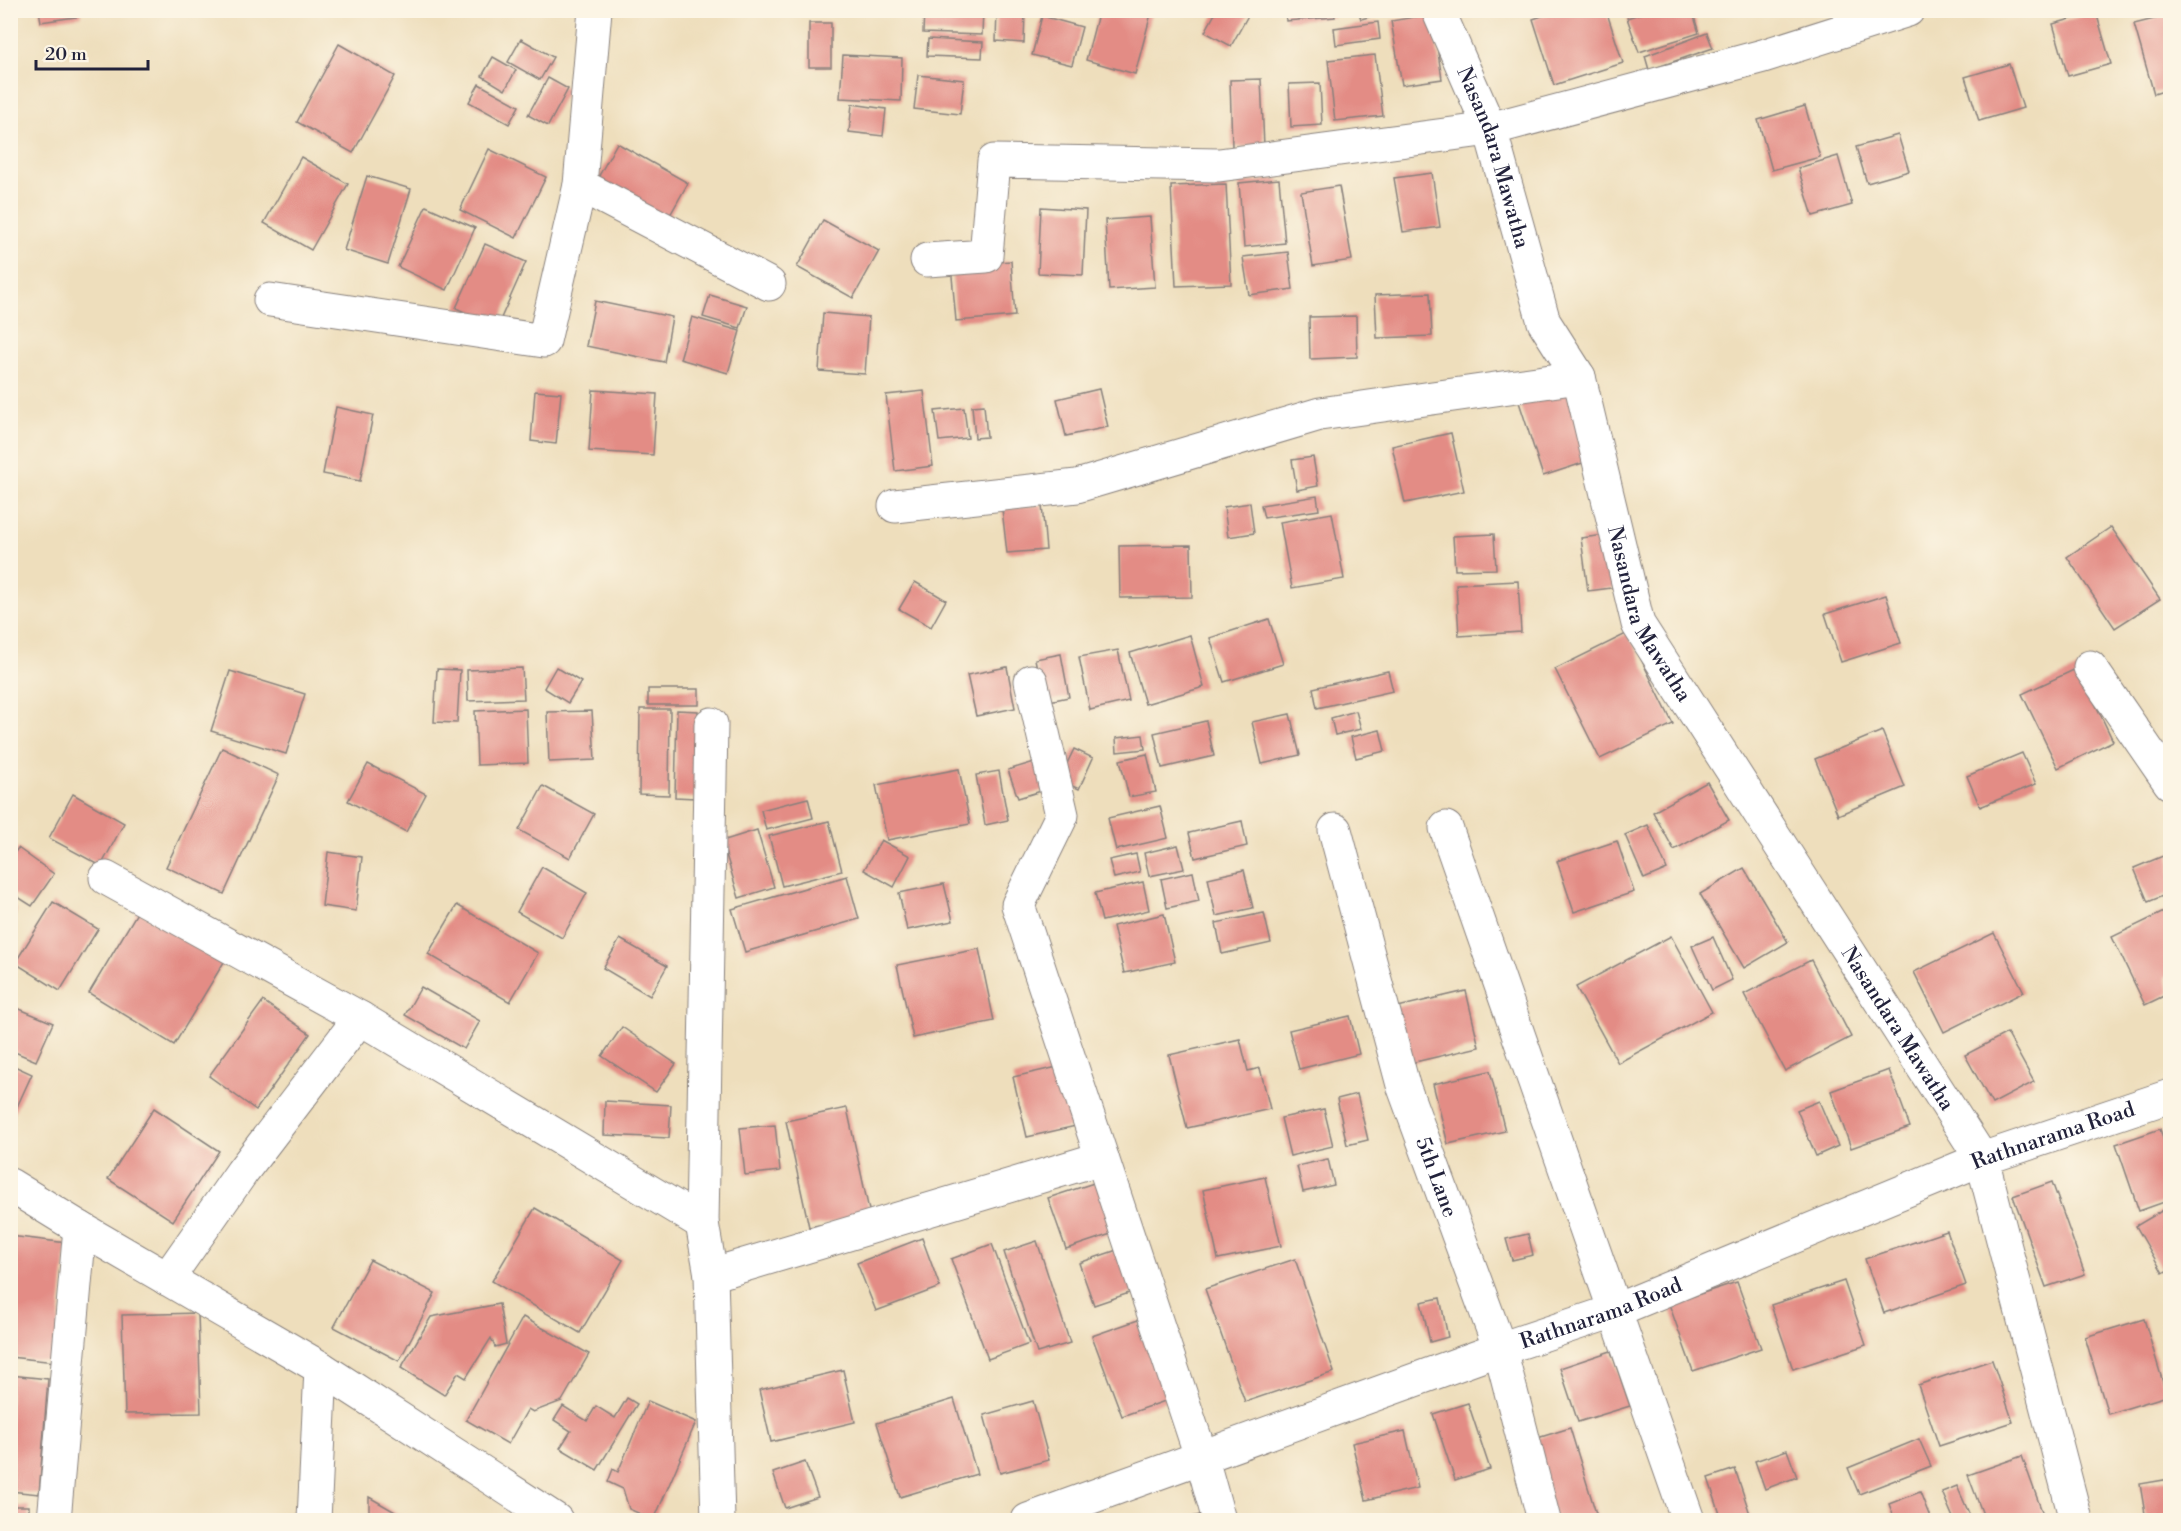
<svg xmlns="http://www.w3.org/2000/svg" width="2181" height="1531" font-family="'Libre Bodoni',serif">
<rect width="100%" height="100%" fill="#fcf5e5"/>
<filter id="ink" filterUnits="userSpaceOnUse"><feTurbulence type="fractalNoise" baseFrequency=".0167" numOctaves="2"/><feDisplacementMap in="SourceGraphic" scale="12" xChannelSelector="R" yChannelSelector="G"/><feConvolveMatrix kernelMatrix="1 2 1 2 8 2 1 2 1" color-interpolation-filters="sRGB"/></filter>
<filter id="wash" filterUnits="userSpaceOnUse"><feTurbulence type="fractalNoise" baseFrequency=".008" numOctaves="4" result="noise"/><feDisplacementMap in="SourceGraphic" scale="24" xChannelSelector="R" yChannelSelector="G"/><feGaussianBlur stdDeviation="1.35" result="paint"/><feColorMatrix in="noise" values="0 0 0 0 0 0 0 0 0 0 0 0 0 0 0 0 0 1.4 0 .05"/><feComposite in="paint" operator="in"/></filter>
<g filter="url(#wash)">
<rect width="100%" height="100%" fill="#eedebc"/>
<g id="blocks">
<!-- building -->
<g fill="#e38c85">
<polygon points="39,10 81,10 82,16 41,22"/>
<polygon points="924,10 983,10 982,35 923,33"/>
<polygon points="997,10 1025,10 1024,43 996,41"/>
<polygon points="1099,10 1152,10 1135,74 1086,60"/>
<polygon points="1217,10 1251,10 1231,46 1205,32"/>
<polygon points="1285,10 1334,10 1335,17 1286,21"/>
<polygon points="1358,10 1390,10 1390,11 1361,19"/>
<polygon points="1560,10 1606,10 1623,63 1554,85 1533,19"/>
<polygon points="1651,10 1692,10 1699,33 1639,52 1627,18"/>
<polygon points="2096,12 2111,64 2068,76 2053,24"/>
<polygon points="1432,14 1442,79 1402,85 1391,21"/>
<polygon points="2170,15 2170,89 2154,94 2134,24"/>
<polygon points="1042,16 1082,27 1072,65 1032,55"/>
<polygon points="1378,22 1380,39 1336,45 1334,28"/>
<rect x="809" y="23" width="22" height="44"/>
<polygon points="1707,33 1713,48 1649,70 1645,56"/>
<polygon points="521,39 553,57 540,80 508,62"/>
<polygon points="928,39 983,42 982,58 927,56"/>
<polygon points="339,44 395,76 353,153 297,122"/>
<polygon points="843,55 902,58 901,101 840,98"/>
<polygon points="1375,55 1383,116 1335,121 1328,60"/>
<polygon points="493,57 516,70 505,90 482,76"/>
<polygon points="2009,64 2023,108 1979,121 1965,77"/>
<polygon points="918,75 964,80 960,114 914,109"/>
<polygon points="548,78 568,89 548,126 528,115"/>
<polygon points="1261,79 1264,146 1232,147 1230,80"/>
<polygon points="1320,83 1322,125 1291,127 1289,84"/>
<polygon points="479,84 519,106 509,124 469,102"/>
<polygon points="852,104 886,109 883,136 849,132"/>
<polygon points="2170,104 2170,124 2165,105"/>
<polygon points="1805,106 1820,157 1772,170 1758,120"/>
<polygon points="1898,135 1909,171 1867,183 1856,147"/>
<polygon points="617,143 688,183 665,224 594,185"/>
<polygon points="489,149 546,177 516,238 460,210"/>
<polygon points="1838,156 1852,205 1813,216 1798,168"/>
<polygon points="301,157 348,184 311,250 264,223"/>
<polygon points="1432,173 1440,227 1403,232 1394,178"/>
<polygon points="367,176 411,189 388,264 344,250"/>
<polygon points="1279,179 1285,243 1244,247 1239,183"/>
<polygon points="1226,184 1231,284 1176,286 1171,186"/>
<polygon points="1339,186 1352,260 1313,266 1301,192"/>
<polygon points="426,206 475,228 447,290 398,267"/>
<polygon points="1041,207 1086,210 1083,275 1038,273"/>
<polygon points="1150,217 1155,287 1109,290 1105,220"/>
<polygon points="823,220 879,251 853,298 797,267"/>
<polygon points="485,244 526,262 497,327 456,308"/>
<polygon points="1288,252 1293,289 1249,295 1243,257"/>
<polygon points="1011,261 1015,316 956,321 951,265"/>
<polygon points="1430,293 1432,336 1377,338 1375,295"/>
<polygon points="710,295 747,306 740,328 703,317"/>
<polygon points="595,301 672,317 664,362 586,346"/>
<polygon points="823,313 869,317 865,374 819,371"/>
<polygon points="1356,316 1357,357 1310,359 1309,317"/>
<polygon points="692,317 740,331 728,373 680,359"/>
<polygon points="1573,384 1598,458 1543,476 1519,402"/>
<polygon points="1099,389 1108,427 1066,436 1057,399"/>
<polygon points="593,390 657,394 653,455 589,451"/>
<polygon points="535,391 561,393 556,444 531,441"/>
<polygon points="924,391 933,466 895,471 886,395"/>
<polygon points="984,405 987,437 975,438 972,406"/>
<polygon points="336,407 373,415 360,481 323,474"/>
<polygon points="964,408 968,438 939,441 935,411"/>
<polygon points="1451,433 1464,491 1405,503 1392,446"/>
<polygon points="1313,457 1318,486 1297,490 1292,460"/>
<polygon points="1317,496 1319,510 1264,518 1261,505"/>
<polygon points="1250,503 1254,533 1228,537 1224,507"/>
<polygon points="1042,505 1046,550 1007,553 1002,509"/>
<polygon points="1332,513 1344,579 1292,588 1280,522"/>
<polygon points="2111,527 2160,599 2115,628 2067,557"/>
<polygon points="1494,534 1496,569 1455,570 1453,536"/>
<polygon points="1613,534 1619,587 1588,591 1581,538"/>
<polygon points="1191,545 1192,597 1120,598 1119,546"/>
<polygon points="1518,581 1521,632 1459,636 1456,584"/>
<polygon points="915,582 946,600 931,627 899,609"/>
<polygon points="1886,595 1901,643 1841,662 1825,614"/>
<polygon points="1269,619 1283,664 1224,682 1210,638"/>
<polygon points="1628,633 1673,724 1600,759 1555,669"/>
<polygon points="1190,635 1204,687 1145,704 1130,653"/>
<polygon points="1118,650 1129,701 1090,710 1079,657"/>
<polygon points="1061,654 1069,697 1044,702 1035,659"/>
<polygon points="556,667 581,682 568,703 544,688"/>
<polygon points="1007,667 1015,708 976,716 967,675"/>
<polygon points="522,668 524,699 468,701 467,670"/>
<polygon points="2078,668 2113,741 2058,768 2022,694"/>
<polygon points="437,669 460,670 457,723 434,722"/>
<polygon points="230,671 305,694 286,754 211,731"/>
<polygon points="1388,671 1393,691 1317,708 1313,688"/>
<rect x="648" y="689" width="51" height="16"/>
<polygon points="526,709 528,763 477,765 475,711"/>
<polygon points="640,709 670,709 669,795 639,794"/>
<polygon points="677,710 698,711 695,798 675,797"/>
<polygon points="592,711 595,760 549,762 547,712"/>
<polygon points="1356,711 1361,729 1335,735 1331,718"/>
<polygon points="1290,714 1300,755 1262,764 1252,722"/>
<polygon points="1206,721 1214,756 1162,768 1154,733"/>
<polygon points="1380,730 1385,751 1356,758 1351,737"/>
<polygon points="1882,731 1905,787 1838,815 1815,759"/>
<polygon points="1143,735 1145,749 1117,752 1116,738"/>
<polygon points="222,748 279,775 224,894 166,867"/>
<polygon points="1074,749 1093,758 1079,789 1059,780"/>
<polygon points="2022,753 2036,784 1980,807 1967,776"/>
<polygon points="1147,754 1156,792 1129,797 1120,760"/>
<polygon points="1041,760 1051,788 1018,798 1008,770"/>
<polygon points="368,764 426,794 406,832 348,801"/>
<polygon points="959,769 970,824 887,840 876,785"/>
<polygon points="999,771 1008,820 985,825 976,775"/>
<polygon points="1707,782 1729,820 1674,850 1653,812"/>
<polygon points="543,786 594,814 570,858 519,830"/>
<polygon points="73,794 124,823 101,866 49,838"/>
<polygon points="808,798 813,818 766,830 761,810"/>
<polygon points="1160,806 1168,838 1116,850 1108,818"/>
<polygon points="829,821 842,871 782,886 769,836"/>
<polygon points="1242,821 1247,846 1195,858 1189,833"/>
<polygon points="1648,825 1667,869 1644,879 1625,835"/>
<polygon points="757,830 774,887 739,898 722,841"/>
<polygon points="881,840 910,856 894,887 864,870"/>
<polygon points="1617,841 1634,892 1574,912 1557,861"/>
<polygon points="1178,845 1184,869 1149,876 1144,853"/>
<polygon points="18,848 54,874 32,906 10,892 10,859"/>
<polygon points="328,852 362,857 356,911 322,906"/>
<polygon points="2170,853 2170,893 2148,902 2134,868"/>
<polygon points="1136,854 1140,872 1114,878 1109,860"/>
<polygon points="542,867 587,893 562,938 517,912"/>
<polygon points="1744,868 1788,942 1744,968 1700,894"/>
<polygon points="1244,870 1253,908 1216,916 1208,878"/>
<polygon points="1193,872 1199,901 1167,908 1161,879"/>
<polygon points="847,876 859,919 745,952 732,909"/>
<polygon points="1143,882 1149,910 1102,921 1095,893"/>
<polygon points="944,884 953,921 907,930 899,893"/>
<polygon points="53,902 98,929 60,991 15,963"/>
<polygon points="457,905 538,953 510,1002 428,954"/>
<polygon points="10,908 17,909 11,931 10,931"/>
<polygon points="2170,909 2170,975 2165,977 2170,993 2145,1005 2112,937"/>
<polygon points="138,911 224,962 174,1045 89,993"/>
<polygon points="1264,913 1271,943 1222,954 1216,923"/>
<polygon points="1164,914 1175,962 1124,973 1113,926"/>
<polygon points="1994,933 2024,992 1944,1032 1914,972"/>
<polygon points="1671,936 1712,1012 1618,1063 1576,987"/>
<polygon points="1713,937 1732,980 1712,990 1692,946"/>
<polygon points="620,939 667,966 650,996 603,968"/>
<polygon points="979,949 994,1021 913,1038 897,965"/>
<polygon points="1811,960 1851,1037 1785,1071 1744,994"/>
<polygon points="421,987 480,1021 464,1049 405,1015"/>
<polygon points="1466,991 1479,1047 1402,1065 1389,1009"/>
<polygon points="263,1001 310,1034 256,1110 209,1076"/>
<polygon points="10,1005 53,1023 36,1061 10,1050"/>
<polygon points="1350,1016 1359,1054 1299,1069 1289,1030"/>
<polygon points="622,1027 676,1064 656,1092 602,1056"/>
<polygon points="2007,1033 2034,1082 1992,1104 1965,1055"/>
<polygon points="1240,1039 1248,1071 1260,1068 1270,1109 1187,1128 1169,1055"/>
<polygon points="10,1064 32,1074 10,1122"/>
<polygon points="1062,1066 1076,1126 1027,1137 1013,1077"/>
<polygon points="1889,1070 1910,1127 1851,1148 1831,1091"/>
<polygon points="1490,1071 1505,1131 1448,1144 1433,1084"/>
<polygon points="1357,1094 1368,1140 1347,1145 1337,1099"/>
<polygon points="605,1101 671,1105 669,1138 604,1135"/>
<polygon points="1819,1101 1838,1146 1816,1156 1797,1110"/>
<polygon points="154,1108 219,1151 173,1221 108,1179"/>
<polygon points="847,1108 870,1215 809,1227 786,1121"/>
<polygon points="1324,1109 1333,1146 1290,1156 1281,1118"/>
<polygon points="775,1125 780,1171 745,1175 740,1128"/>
<polygon points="2160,1129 2170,1161 2170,1200 2139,1211 2116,1144"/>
<polygon points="1328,1159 1334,1185 1303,1192 1297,1166"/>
<polygon points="1265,1177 1281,1246 1218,1259 1203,1190"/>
<polygon points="1103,1180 1120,1231 1066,1249 1048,1198"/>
<polygon points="2052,1182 2085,1274 2046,1287 2013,1196"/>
<polygon points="2170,1206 2170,1269 2163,1273 2136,1226"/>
<polygon points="535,1208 623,1260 580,1333 492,1281"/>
<polygon points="1947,1231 1966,1285 1884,1313 1865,1259"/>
<polygon points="1528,1234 1533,1255 1512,1260 1506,1239"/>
<polygon points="10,1236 67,1243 55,1362 10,1357"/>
<polygon points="922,1238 940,1287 876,1311 857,1263"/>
<polygon points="1037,1241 1070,1343 1037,1353 1004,1252"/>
<polygon points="992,1244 1029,1344 988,1359 951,1259"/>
<polygon points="1120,1249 1135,1291 1094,1305 1079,1263"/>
<polygon points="1295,1259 1334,1372 1245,1402 1205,1289"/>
<polygon points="370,1260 435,1293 399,1361 334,1327"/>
<polygon points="1844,1281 1866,1345 1793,1369 1771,1305"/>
<polygon points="1737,1282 1761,1348 1693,1371 1669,1304"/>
<polygon points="1440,1298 1448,1337 1430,1342 1421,1302"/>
<polygon points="499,1304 506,1344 495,1347 491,1338 466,1378 458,1373 444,1395 401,1368 431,1317"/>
<polygon points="198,1313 201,1413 125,1414 122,1315"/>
<polygon points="523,1317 589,1354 562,1401 533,1412 528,1409 508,1444 466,1420"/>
<polygon points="2144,1319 2167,1396 2108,1414 2085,1337"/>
<polygon points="1138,1320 1168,1400 1122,1416 1092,1336"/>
<polygon points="1611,1351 1630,1406 1578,1422 1560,1368"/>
<polygon points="1992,1360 2013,1422 1939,1446 1918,1385"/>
<polygon points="843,1370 855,1422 771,1442 759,1390"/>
<polygon points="10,1375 48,1379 39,1494 10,1491"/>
<polygon points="627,1398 637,1404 597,1470 560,1448 571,1431 554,1420 563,1406 587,1421 596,1406 615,1418"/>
<polygon points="954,1399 977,1474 900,1497 877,1423"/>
<polygon points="648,1401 696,1422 654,1520 629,1509 623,1489 608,1482 613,1469 618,1472"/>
<polygon points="1033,1401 1049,1460 1000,1473 984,1415"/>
<polygon points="1468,1403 1490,1469 1455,1480 1433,1414"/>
<polygon points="1570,1428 1598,1520 1555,1520 1531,1440"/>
<polygon points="1405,1431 1418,1488 1366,1500 1352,1443"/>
<polygon points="1919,1439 1931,1466 1859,1494 1848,1468"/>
<polygon points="1787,1450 1797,1477 1765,1489 1755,1461"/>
<polygon points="2022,1456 2045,1520 1985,1520 1968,1475"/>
<polygon points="805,1462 818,1497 785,1508 773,1473"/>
<polygon points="1735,1469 1752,1520 1722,1520 1708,1478"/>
<polygon points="2170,1479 2170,1520 2146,1520 2140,1484"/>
<polygon points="1957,1486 1972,1520 1954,1520 1942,1492"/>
<polygon points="1920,1492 1931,1520 1895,1520 1889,1504"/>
<polygon points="369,1497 409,1520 369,1520"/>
<rect x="10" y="1506" width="19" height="14"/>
<polygon points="1209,1513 1211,1520 1179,1520"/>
</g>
</g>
</g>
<g filter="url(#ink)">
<use href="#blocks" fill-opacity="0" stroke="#88807c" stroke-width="1.5"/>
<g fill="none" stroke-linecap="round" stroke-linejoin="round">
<!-- minor casing -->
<g stroke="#88807c" stroke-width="35">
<g id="minor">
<path id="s1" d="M1438,10L1490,129L1544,322L1579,377L1638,624L1982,1159L2076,1520"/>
<polyline points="580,185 769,284"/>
<polyline points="927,260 986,256 994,161 1219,165 1490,129 1763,56 1908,10"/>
<polyline points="270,300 544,341 580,185 595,10"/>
<polyline points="895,506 1077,486 1320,414 1579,377"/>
<polyline points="2090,667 2170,783"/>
<polyline points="1031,681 1062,815 1018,905 1202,1459 1219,1520"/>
<polyline points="711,724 702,1223 711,1275 718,1520"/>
<polyline points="1446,828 1688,1520"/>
<path id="s2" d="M1335,830L1403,1085L1500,1349L1544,1520"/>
<polyline points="106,878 360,1018 702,1223"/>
<polyline points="10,1185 80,1228 321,1368 556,1520"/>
<polyline points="711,1275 1102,1158"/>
<polyline points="167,1279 242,1172 360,1018"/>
<polyline points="54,1520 80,1228"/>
<polyline points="314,1520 321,1368"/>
<path id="s3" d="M1028,1520L1500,1349L1614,1311L1982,1159L2170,1096"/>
</g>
</g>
<!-- minor -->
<use href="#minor" stroke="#fff" stroke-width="33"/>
</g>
</g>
<g text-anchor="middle" stroke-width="6" stroke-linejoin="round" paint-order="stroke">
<!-- street labels -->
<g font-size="21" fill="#22223b" stroke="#fcf5e5">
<text dy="7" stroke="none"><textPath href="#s1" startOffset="158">Nasandara Mawatha</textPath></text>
<text dy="7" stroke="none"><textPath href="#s1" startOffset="644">Nasandara Mawatha</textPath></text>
<text dy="7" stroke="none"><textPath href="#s1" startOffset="1130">Nasandara Mawatha</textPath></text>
<text dy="7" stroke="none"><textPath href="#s3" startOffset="1095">Rathnarama Road</textPath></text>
<text dy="7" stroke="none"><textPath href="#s2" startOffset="362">5th Lane</textPath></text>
<text dy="7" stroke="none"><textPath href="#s3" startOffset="609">Rathnarama Road</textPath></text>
</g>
</g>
<!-- margin -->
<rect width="2181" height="1531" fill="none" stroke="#fcf5e5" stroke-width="36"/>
<!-- scale -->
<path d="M36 60v9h112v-9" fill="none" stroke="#22223b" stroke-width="3"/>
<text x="45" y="60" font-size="18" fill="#22223b" stroke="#fcf5e5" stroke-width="4.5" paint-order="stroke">20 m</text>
</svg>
